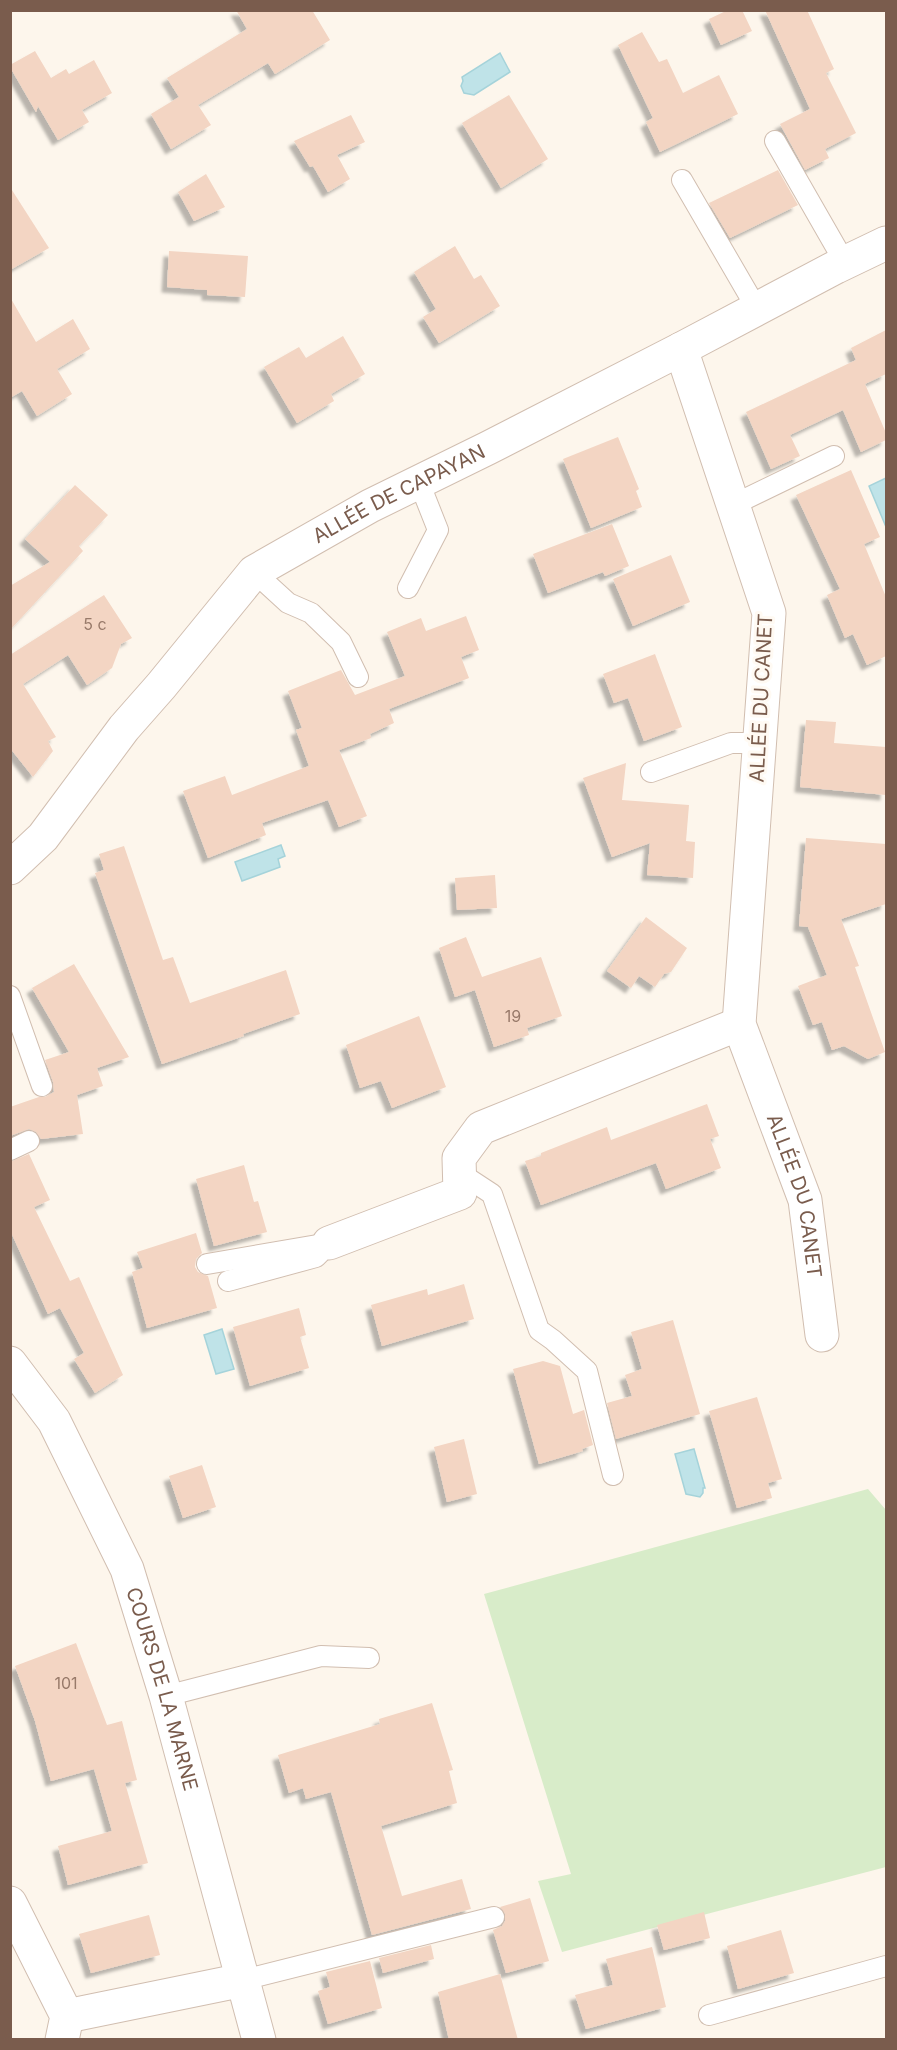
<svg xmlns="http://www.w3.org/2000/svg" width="897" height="2050" font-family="Inter,sans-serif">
<defs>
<filter id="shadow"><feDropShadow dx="-5.5" dy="5.5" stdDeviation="1.5" flood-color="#0004"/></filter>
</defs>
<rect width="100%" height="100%" fill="#fdf6ec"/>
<!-- green -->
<polygon fill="#d8ecc9" points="868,1489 886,1510 886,1867 562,1952 538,1881 571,1874 484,1594"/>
<!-- water -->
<g fill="#bfe3e8" stroke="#a5d3da" stroke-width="1.5">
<polygon points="500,53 510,72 474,95 464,93 461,86 463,81 462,77"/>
<polygon points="886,478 886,527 869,486"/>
<polygon points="281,845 285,856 278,859 280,867 242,881 235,862"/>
<polygon points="222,1329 234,1369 216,1374 204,1335"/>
<polygon points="694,1449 705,1488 703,1488 703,1493 700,1497 686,1494 675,1454"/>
</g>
<!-- building -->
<g fill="#f3d5c3" filter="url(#shadow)">
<polygon points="236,10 312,10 330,40 275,74 268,63 198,105 211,125 171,149 151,114 179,97 167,78 247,29"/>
<polygon points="728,10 742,10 752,31 721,45 709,19"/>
<polygon points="765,10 807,10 834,69 826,73 856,133 825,149 829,158 805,170 780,124 810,109"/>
<polygon points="642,32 659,62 667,59 683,93 719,75 738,114 660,152 646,122 653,118 618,45"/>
<polygon points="35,51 51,78 66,69 69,74 94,60 112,93 82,110 89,122 58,140 38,106 36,112 10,67 10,65"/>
<polygon points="509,95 548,159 501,188 462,123"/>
<polygon points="351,115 365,142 337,155 350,179 328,192 313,166 310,167 294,141"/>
<polygon points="778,170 798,205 730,238 709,203"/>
<polygon points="206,174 225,207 194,221 178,192"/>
<polygon points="10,187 49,248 10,270"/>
<polygon points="455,246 474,279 481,275 500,306 439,343 423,317 436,309 414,272"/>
<polygon points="169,251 248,256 245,297 207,295 207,290 167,287"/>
<polygon points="10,297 36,342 73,319 90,349 57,369 72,394 37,416 22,391 10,398"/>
<polygon points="886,330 886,374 865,384 886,433 886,440 861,452 843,410 790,435 800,456 771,469 746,412 856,360 851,348"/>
<polygon points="343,336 365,374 331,394 334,401 297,423 264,367 299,347 306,358"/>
<polygon points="618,437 639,489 636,491 642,507 591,528 563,459"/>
<polygon points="851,470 880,537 864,544 886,597 886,656 867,665 853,634 845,638 827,595 840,589 796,495"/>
<polygon points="75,485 108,515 79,546 83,551 10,630 10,586 50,562 25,539"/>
<polygon points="612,524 629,566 605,576 603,572 548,593 533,554"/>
<polygon points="671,555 690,602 633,626 613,579"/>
<polygon points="104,595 132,638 121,644 112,668 87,685 68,655 23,684 56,737 48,741 53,751 33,777 10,748 10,655"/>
<polygon points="466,616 479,650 461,657 469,678 389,709 394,723 370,734 371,738 339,750 367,816 339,827 328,800 262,823 266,835 208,858 183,791 225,776 232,795 309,766 296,730 302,728 288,691 341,670 355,695 405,676 387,632 421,618 426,631"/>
<polygon points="655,654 682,727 644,741 628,698 614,703 603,674"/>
<polygon points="806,720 836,722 834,743 886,747 886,795 800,787"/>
<polygon points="626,763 622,800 689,805 686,841 695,842 693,878 647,875 650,843 612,857 583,778"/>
<polygon points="806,838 886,844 886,904 841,919 859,966 855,967 885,1052 868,1059 844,1046 832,1050 822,1022 813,1025 798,986 827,975 808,927 799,926"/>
<polygon points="124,846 163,960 173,957 190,1003 286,970 300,1014 243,1034 244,1036 162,1064 95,873 104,870 99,854"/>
<polygon points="495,875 497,908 457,910 455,878"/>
<polygon points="646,917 687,948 671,972 664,974 655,987 639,976 631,988 607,971"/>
<polygon points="466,937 482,977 541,957 562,1016 527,1028 529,1035 494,1047 475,990 455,997 439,948"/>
<polygon points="74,964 129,1057 97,1068 103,1086 77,1095 83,1134 41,1139 36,1132 29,1129 10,1136 10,1107 39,1097 45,1097 54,1092 53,1082 45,1060 69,1052 32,988"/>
<polygon points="419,1016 446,1087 392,1108 381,1081 360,1088 346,1045"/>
<polygon points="707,1104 719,1136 710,1139 721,1168 666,1189 656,1163 541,1205 525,1161 541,1156 541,1153 607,1127 611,1140"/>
<polygon points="29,1154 50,1200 34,1207 70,1281 79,1277 123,1375 95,1393 74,1359 84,1353 60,1308 48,1314 10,1230 10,1162"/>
<polygon points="244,1165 254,1202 258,1201 267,1232 214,1246 196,1179"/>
<polygon points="196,1233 202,1253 196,1259 195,1267 198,1272 208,1276 217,1308 147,1328 132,1272 143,1268 137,1252"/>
<polygon points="464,1284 474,1319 382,1346 371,1305 427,1289 428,1295"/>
<polygon points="299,1308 306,1335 300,1337 309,1368 250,1386 233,1327"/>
<polygon points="673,1320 700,1414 616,1439 607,1403 632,1396 625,1375 642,1369 631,1332"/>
<polygon points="543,1361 560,1366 573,1414 584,1410 593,1445 582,1449 583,1451 539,1464 513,1369"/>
<polygon points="757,1397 782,1479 768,1483 772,1498 737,1508 709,1411"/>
<polygon points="464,1439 477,1494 447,1502 434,1447"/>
<polygon points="202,1465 216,1507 183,1518 169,1476"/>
<polygon points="76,1643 107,1725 122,1721 137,1780 125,1783 148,1863 68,1885 58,1846 112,1831 94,1769 51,1781 35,1721 15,1666"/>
<polygon points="432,1703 453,1770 449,1771 457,1803 381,1826 402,1896 462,1879 471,1909 372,1935 331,1792 306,1799 303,1788 289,1793 278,1755 380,1724 379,1719"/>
<polygon points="530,1898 549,1961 506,1973 493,1930 502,1926 505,1921 505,1914 500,1907"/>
<polygon points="704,1912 710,1938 664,1950 657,1925"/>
<polygon points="149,1915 160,1955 91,1973 79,1934"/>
<polygon points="781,1930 794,1973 738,1989 727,1946"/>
<polygon points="431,1945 434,1959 383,1973 379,1958"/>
<polygon points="652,1947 666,2007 586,2029 575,1995 613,1985 606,1959"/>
<polygon points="370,1961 382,2008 328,2024 318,1991 330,1987 326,1972"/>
<polygon points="500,1974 518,2040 449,2040 438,1992"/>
</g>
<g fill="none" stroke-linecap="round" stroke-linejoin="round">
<!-- lane casing -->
<g stroke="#d1beb0" stroke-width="22">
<g id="lane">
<polyline points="775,141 845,263"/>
<polyline points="682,180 757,309"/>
<polyline points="733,505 834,456"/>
<polyline points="254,572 288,603 311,613 341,642 358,677"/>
<polyline points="408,588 438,530 419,482"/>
<polyline points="651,772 731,743 760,743"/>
<polyline points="10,996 42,1086"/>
<polyline points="10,1150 29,1141"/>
<polyline points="460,1173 492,1194 539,1330 553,1340 587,1371 613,1475"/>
<polyline points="207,1264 329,1243"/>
<polyline points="228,1281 316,1257 320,1253"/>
<polyline points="166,1696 321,1656 369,1658"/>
<polyline points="243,1980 494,1917"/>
<polyline points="709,2015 886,1966"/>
</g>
</g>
<!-- street casing -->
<g stroke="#d1beb0" stroke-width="35">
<g id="street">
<path id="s1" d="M681,349L769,613L739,1024L805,1200L822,1335"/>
<path id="s2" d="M10,868L43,837L124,728L161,686L254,572L370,506L488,448L681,349L836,267L886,243"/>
<polyline points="329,1243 460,1193 459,1158 481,1128 739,1024"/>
<path id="s3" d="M10,1363L54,1421L127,1569L166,1696L259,2040"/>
<polyline points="10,1903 67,2016 62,2040"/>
<polyline points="67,2016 243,1980"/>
</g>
</g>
<!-- lane -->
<use href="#lane" stroke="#fff" stroke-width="20"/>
<!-- street -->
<use href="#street" stroke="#fff" stroke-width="33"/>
</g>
<g text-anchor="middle" stroke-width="6" stroke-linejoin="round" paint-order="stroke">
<!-- number labels -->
<g font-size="16" fill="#987a6a">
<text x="95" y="630">5 c</text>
<text x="513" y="1022">19</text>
<text x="66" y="1689">101</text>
</g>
<!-- street labels -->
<g font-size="20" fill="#7a5c4d" stroke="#fffaf3">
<text dy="7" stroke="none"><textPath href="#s2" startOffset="549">ALLÉE DE CAPAYAN</textPath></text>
<text transform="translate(761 698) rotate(-87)" y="7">ALLÉE DU CANET</text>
<text dy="7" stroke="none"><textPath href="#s1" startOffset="872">ALLÉE DU CANET</textPath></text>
<text dy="7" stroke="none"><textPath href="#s3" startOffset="363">COURS DE LA MARNE</textPath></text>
</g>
</g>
<!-- border -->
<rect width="897" height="2050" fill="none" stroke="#7a5c4d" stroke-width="24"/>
</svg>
